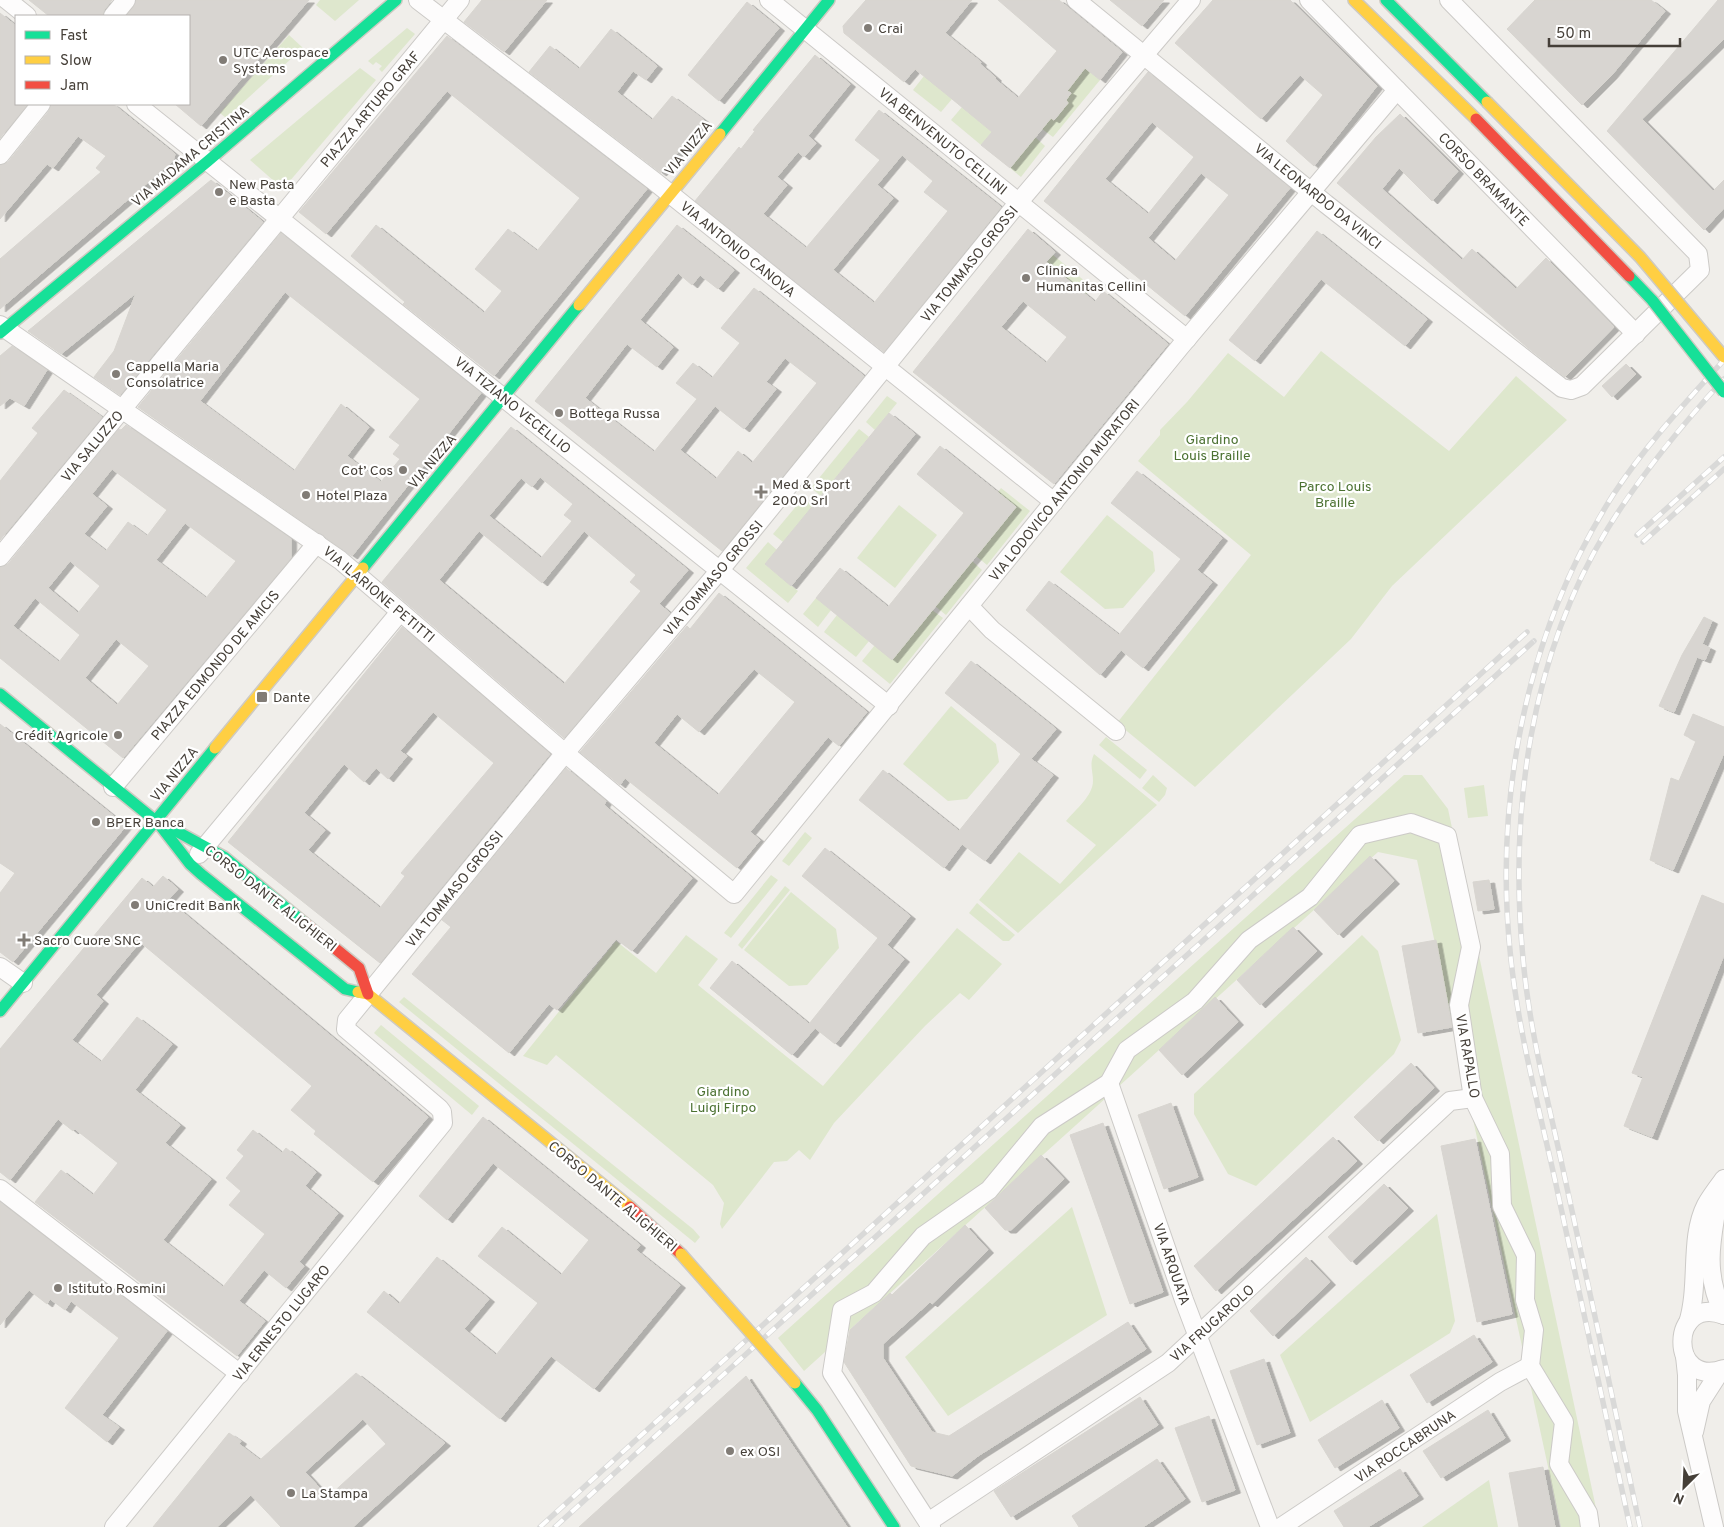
<svg xmlns="http://www.w3.org/2000/svg" width="1724" height="1527" font-family="Overpass,sans-serif">
<defs>
<filter id="shadow"><feDropShadow dx="5.5" dy="3" stdDeviation="0" flood-color="#0004"/></filter>
</defs>
<rect width="100%" height="100%" fill="#f0eeea"/>
<!-- green -->
<g fill="#dee7cd">
<polygon points="320,0 359,0 335,21 316,5"/>
<polygon points="407,28 415,34 382,72 379,69 382,66 376,62 373,65 368,61"/>
<polygon points="289,35 303,48 226,118 220,113"/>
<polygon points="360,68 376,80 283,189 250,160"/>
<polygon points="1085,68 1100,80 1053,137 1042,129 1051,118 1055,120 1068,103 1066,100 1071,93 1067,91"/>
<polygon points="924,76 952,99 941,112 913,90"/>
<polygon points="962,107 992,132 981,145 951,120"/>
<polygon points="1035,137 1045,146 1021,177 1010,168"/>
<polygon points="1053,255 1092,287 1086,295 1047,262"/>
<polygon points="1321,351 1449,451 1516,376 1567,420 1392,586 1351,639 1195,787 1117,723 1251,555 1138,461 1160,435 1160,430 1187,402 1228,353 1284,397"/>
<polygon points="887,396 897,403 875,430 866,422"/>
<polygon points="859,429 869,437 821,496 811,488"/>
<polygon points="1001,488 1030,511 987,565 976,556 1016,507 998,492"/>
<polygon points="803,498 813,506 783,542 773,534"/>
<polygon points="899,505 937,535 895,588 857,558"/>
<polygon points="1107,515 1153,552 1155,571 1123,608 1105,609 1060,572"/>
<polygon points="768,542 777,550 766,565 798,591 788,603 746,568"/>
<polygon points="972,561 982,570 946,615 935,606"/>
<polygon points="816,598 831,610 818,627 803,614"/>
<polygon points="932,610 943,618 890,684 862,661 875,645"/>
<polygon points="837,615 869,641 856,657 824,632"/>
<polygon points="951,706 996,744 999,762 967,799 948,801 903,764"/>
<polygon points="1106,737 1147,770 1140,779 1099,745"/>
<path d="M1094,754L1157,805L1018,933L979,900L1019,852L1060,884L1096,845L1066,821C1075,810 1093,796 1093,781C1093,771 1089,764 1094,754Z"/>
<polygon points="1153,775 1167,788 1165,795 1159,802 1142,788"/>
<polygon points="1404,775 1422,775 1448,809 1600,1527 1561,1527 1417,860 1378,852 804,1371 778,1338"/>
<polygon points="1484,785 1488,816 1468,818 1464,788"/>
<polygon points="805,832 812,838 789,866 782,861"/>
<polygon points="771,875 778,880 731,938 724,933"/>
<polygon points="785,886 790,890 742,949 738,945"/>
<polygon points="791,892 836,929 839,948 807,985 789,986 744,950"/>
<polygon points="977,903 1015,935 1009,941 1003,941 969,913"/>
<polygon points="957,928 1002,964 969,1000 960,993 925,1026 834,1123 810,1160 799,1150 787,1161 774,1162 722,1229 720,1224 724,1203 713,1185 556,1055 547,1065 523,1056 616,941 656,973 686,935 718,959 698,985 823,1086"/>
<polygon points="1362,935 1378,951 1401,1040 1394,1054 1256,1186 1228,1174 1194,1114 1194,1094"/>
<polygon points="404,997 693,1229 700,1237 695,1243 399,1002"/>
<polygon points="381,1025 479,1106 472,1115 374,1033"/>
<polygon points="1072,1207 1107,1315 948,1416 905,1357"/>
<polygon points="1437,1214 1455,1321 1450,1333 1310,1422 1280,1355"/>
<polygon points="1489,1480 1498,1527 1422,1527"/>
</g>
<!-- building -->
<g fill="#d8d5d1" stroke="#d8d5d0" fill-rule="evenodd" filter="url(#shadow)">
<polygon points="29,0 112,0 104,10 103,16 49,16"/>
<polygon points="136,0 309,0 201,126 175,104 189,104 189,16 126,16"/>
<polygon points="482,0 547,0 504,52 464,22"/>
<polygon points="866,0 972,0 945,33 981,62 980,64 996,78 995,79 1018,98 1057,51 998,0 1059,0 1122,52 1100,80 1085,68 1067,91 1071,93 1066,100 1068,103 1054,120 1051,118 1010,168 981,145 992,132 952,99 915,69 904,82 844,33 843,26"/>
<polygon points="1110,0 1164,0 1142,26"/>
<polygon points="1213,0 1290,0 1377,86 1314,166 1286,141 1323,95 1300,75 1261,119 1175,43"/>
<polygon points="1535,0 1651,0 1665,11 1611,76 1582,105 1507,29"/>
<polygon points="1718,0 1724,0 1724,39 1642,119 1713,191 1724,180 1724,208 1704,230 1607,131"/>
<polygon points="747,2 779,28 719,101 688,75"/>
<polygon points="0,13 16,26 16,104 28,104 0,138"/>
<polygon points="611,29 657,66 646,80 633,71 617,92 652,120 672,96 704,120 661,173 529,72 550,46 579,69"/>
<polygon points="447,36 647,189 494,376 403,304 405,302 351,256 376,225 484,313 502,291 475,269 508,229 537,251 580,198 447,91 326,234 299,212"/>
<path d="M815,55L850,84L808,136L816,143L804,157L798,152L777,177L787,185L763,214L806,248L880,160L855,140L879,110L1001,207L884,352L695,201L739,147L741,149L755,131L753,130ZM902,155L933,181L924,192L948,211L874,303L833,270L893,198L877,185Z"/>
<path d="M1148,72L1290,188L1185,316L1044,201ZM1152,122L1194,157L1148,214L1105,179ZM1201,173L1229,195L1175,261L1148,238Z"/>
<polygon points="51,104 113,104 175,154 173,161 0,309 0,259 101,172 96,168 106,156 78,136 53,168 47,164 0,219 0,165 8,162 49,111"/>
<polygon points="1400,114 1458,171 1432,201 1399,168 1382,189 1462,260 1472,249 1516,289 1546,258 1614,327 1565,377 1528,348 1337,183 1376,137"/>
<polygon points="211,180 263,222 120,395 94,377 114,351 136,293 61,354 28,331"/>
<path d="M677,225L734,270L718,289L700,275L692,285L678,273L640,320L673,347L657,367L627,344L585,398L654,452L697,399L676,383L693,363L712,378L740,343L721,328L754,288L864,376L722,551L535,401ZM785,358L817,383L752,463L738,451L716,479L680,450L715,406L744,429L776,389L766,382Z"/>
<path d="M1028,229L1055,252L1046,262L1095,302L1103,291L1168,344L1054,484L913,372ZM1023,301L1067,337L1046,363L1001,327Z"/>
<polygon points="1317,231 1427,319 1405,346 1321,279 1255,361 1229,340"/>
<path d="M281,233L481,393L352,556L138,407ZM285,292L420,399L389,437L400,445L393,454L400,459L381,482L347,456L369,427L341,404L294,471L200,401Z"/>
<polygon points="12,346 47,370 24,406 10,398 0,406 0,356"/>
<polygon points="1626,364 1636,374 1612,397 1602,386"/>
<polygon points="64,390 102,417 0,540 0,481 38,433 32,428"/>
<polygon points="889,413 915,434 791,586 765,564"/>
<path d="M126,425L291,539V558L123,758L0,658V567L8,564L119,429L121,430ZM112,469L167,510L147,536L128,522L106,551L84,534L107,506L92,494ZM185,523L236,561L206,598L156,560ZM70,561L100,586L78,613L48,588ZM35,598L80,635L59,662L13,626ZM116,639L149,666L117,705L85,678Z"/>
<path d="M511,427L688,570L659,604L670,613L564,738L382,582ZM540,477L573,504L564,515L572,521L541,558L489,516L521,478L532,487ZM479,531L542,583L584,531L636,575L630,582L641,591L564,684L439,580Z"/>
<polygon points="940,446 1016,507 892,660 816,598 840,568 888,607 964,513 917,474"/>
<polygon points="1137,471 1222,538 1197,570 1212,582 1143,668 1121,650 1100,675 1026,610 1049,581 1119,635 1181,559 1111,503"/>
<path d="M719,593L867,712L839,746L828,737L750,832L760,840L737,868L625,778L620,785L580,752L687,626L690,629ZM754,669L795,702L718,795L654,743L677,714L699,732Z"/>
<polygon points="1704,617 1712,621 1702,644 1710,648 1705,660 1697,657 1674,712 1659,706 1682,655"/>
<path d="M402,627L550,754L380,963L228,842ZM433,712L494,763L401,873L405,876L380,908L308,850L325,830L304,813L344,764L364,782L376,768L388,779L407,756L400,751Z"/>
<polygon points="971,661 1056,729 1031,759 1053,775 985,861 962,844 944,868 859,800 883,770 959,831 1021,754 945,693"/>
<polygon points="1693,714 1724,727 1724,753 1673,870 1650,860 1671,778 1679,781 1696,741 1684,735"/>
<polygon points="0,724 126,826 13,962 0,952 0,893 15,873 0,863"/>
<polygon points="566,768 606,801 604,805 692,878 632,951 616,939 557,1010 549,1004 509,1053 412,974 451,927 442,920"/>
<polygon points="825,848 910,916 887,945 904,959 835,1044 815,1028 792,1055 710,988 732,961 809,1024 878,938 802,876"/>
<polygon points="1370,856 1394,881 1338,935 1314,910"/>
<polygon points="163,876 178,889 168,900 428,1117 373,1182 314,1134 316,1131 291,1110 312,1086 140,942 96,995 103,1001 72,1040 101,1062 137,1017 172,1044 135,1090 180,1125 165,1143 211,1179 163,1240 223,1287 265,1234 229,1205 241,1191 226,1178 244,1156 237,1150 253,1130 282,1153 286,1148 316,1172 305,1186 338,1213 299,1262 304,1266 286,1288 264,1270 239,1301 265,1321 237,1356 35,1202 61,1170 93,1195 118,1163 75,1129 73,1131 58,1119 10,1180 0,1172 0,1049 142,878 153,887"/>
<polygon points="1489,880 1494,909 1478,911 1473,882"/>
<polygon points="1702,895 1724,904 1724,955 1652,1137 1624,1126 1643,1077 1632,1073"/>
<polygon points="1293,927 1317,951 1260,1005 1237,980"/>
<polygon points="1436,940 1452,1027 1418,1033 1402,946"/>
<polygon points="1215,997 1238,1022 1182,1075 1159,1050"/>
<polygon points="1411,1063 1434,1088 1378,1141 1354,1117"/>
<polygon points="1171,1103 1198,1177 1164,1189 1138,1115"/>
<polygon points="483,1117 640,1245 636,1250 680,1285 594,1389 551,1356 500,1419 367,1312 384,1291 399,1304 437,1257 489,1299 464,1329 496,1355 538,1303 478,1256 502,1227 561,1275 589,1240 493,1163 447,1220 419,1196"/>
<polygon points="1103,1123 1163,1292 1130,1304 1070,1135"/>
<polygon points="1333,1137 1357,1161 1216,1291 1194,1266"/>
<polygon points="1475,1139 1512,1314 1477,1322 1441,1146"/>
<polygon points="1041,1155 1064,1179 1011,1230 1005,1230 985,1208"/>
<polygon points="1384,1184 1408,1208 1351,1262 1328,1237"/>
<polygon points="0,1202 167,1331 102,1415 119,1427 107,1442 65,1408 119,1338 71,1301 65,1310 50,1299 47,1304 29,1290 0,1325"/>
<polygon points="965,1225 988,1250 932,1304 930,1302 883,1344 883,1358 932,1432 949,1436 1128,1322 1146,1349 978,1456 952,1476 911,1466 844,1362 850,1330 890,1293 892,1295"/>
<polygon points="1306,1257 1330,1282 1273,1336 1250,1311"/>
<polygon points="1474,1335 1492,1362 1427,1403 1410,1375"/>
<polygon points="1264,1359 1290,1433 1257,1445 1230,1371"/>
<path d="M356,1373L445,1443L353,1527H281L251,1495L217,1527H153L229,1433L241,1441L239,1444L260,1460ZM363,1419L386,1444L328,1497L305,1472Z"/>
<polygon points="746,1376 847,1527 579,1527"/>
<polygon points="1140,1397 1158,1425 1011,1517 994,1491"/>
<polygon points="1382,1400 1399,1428 1335,1468 1318,1440"/>
<polygon points="1488,1410 1505,1438 1441,1478 1423,1451"/>
<polygon points="1209,1416 1235,1490 1202,1502 1175,1428"/>
<polygon points="1157,1459 1185,1499 1143,1527 1079,1527 1072,1516"/>
<polygon points="1543,1467 1555,1527 1519,1527 1509,1473"/>
<polygon points="1400,1469 1418,1496 1368,1527 1344,1527 1334,1511"/>
</g>
<g fill="none" stroke-linecap="round" stroke-linejoin="round">
<!-- street casing -->
<g stroke="#cccac7" stroke-width="20">
<g id="street">
<polyline points="7,0 27,16"/>
<polyline points="418,0 654,181 1054,502"/>
<polyline points="769,0 1187,339"/>
<polyline points="1076,0 1326,204 1562,388 1571,390 1582,386 1700,270 1698,254 1449,0"/>
<polyline points="1309,0 1636,334"/>
<polyline points="113,16 126,0"/>
<polyline points="136,104 889,706"/>
<polyline points="0,155 41,104"/>
<polyline points="0,325 340,560 565,753 734,894 1180,347 1397,90"/>
<polyline points="0,557 460,0"/>
<polyline points="969,606 992,630 1116,731"/>
<polyline points="113,787 317,543"/>
<polyline points="199,854 400,612"/>
<polyline points="0,967 23,983"/>
<polyline points="1109,1083 1184,1300 1270,1527"/>
<polyline points="0,1189 240,1374"/>
<path d="M1719,1196C1711,1240 1703,1272 1724,1315"/>
<path d="M1724,1315C1669,1294 1668,1389 1724,1369"/>
<path d="M1688,1323C1700,1285 1689,1238 1706,1205C1711,1196 1718,1187 1724,1179"/>
<polyline points="1685,1356 1687,1375 1687,1411 1714,1527"/>
<polyline points="1694,1432 1701,1401 1721,1370"/>
<polyline points="928,1522 1168,1363 1450,1101 1473,1098"/>
<polyline points="114,1527 443,1123 442,1112 439,1108 346,1029 347,1020 565,753 720,570 1018,203 1191,0"/>
<polyline points="931,1527 832,1373 842,1310 874,1293 923,1236 989,1190 1042,1126 1109,1083 1127,1050 1195,1001 1249,940 1310,897 1360,835 1411,823 1447,836 1471,947 1459,1005 1473,1098 1500,1154 1502,1206 1526,1255 1525,1300 1534,1330 1530,1366 1564,1422 1559,1464 1588,1513 1590,1527"/>
<polyline points="1281,1527 1500,1382 1530,1366"/>
</g>
</g>
<!-- fast casing -->
<g stroke="#cecac2" stroke-width="14">
<g id="fast">
<polyline points="1386,0 1487,102"/>
<polyline points="720,134 829,0"/>
<polyline points="0,333 208,161 396,0"/>
<polyline points="363,568 579,305"/>
<polyline points="0,694 152,818 224,857 303,922"/>
<polyline points="156,820 190,864 201,874 345,989 358,992"/>
<polyline points="0,1011 215,748"/>
<polyline points="795,1383 817,1410 894,1527"/>
</g>
</g>
<!-- slow casing -->
<g stroke="#cecac2" stroke-width="14">
<g id="slow">
<polyline points="1354,0 1476,119"/>
<polyline points="579,305 720,134"/>
<polyline points="215,748 363,568"/>
<polyline points="358,992 368,994 630,1207"/>
</g>
</g>
<!-- jam casing -->
<g stroke="#cecac2" stroke-width="14">
<g id="jam">
<polyline points="303,922 359,968 368,994"/>
<polyline points="630,1207 681,1254"/>
</g>
</g>
<!-- street -->
<use href="#street" stroke="#fdfcfc" stroke-width="18"/>
<!-- fast -->
<use href="#fast" stroke="#16e098" stroke-width="11"/>
<!-- slow -->
<use href="#slow" stroke="#ffcf43" stroke-width="11"/>
<!-- jam -->
<use href="#jam" stroke="#f24e42" stroke-width="11"/>
<!-- rail casing -->
<g stroke="#d9d9d8" stroke-width="5.5">
<g id="rail">
<polyline points="1637,535 1724,457"/>
<polyline points="1643,542 1724,469"/>
<polyline points="540,1527 1527,632"/>
<polyline points="555,1527 1534,641"/>
<path d="M1630,1527C1605,1411 1580,1296 1555,1180C1539,1108 1519,1034 1511,960C1493,800 1526,632 1613,495C1645,446 1685,403 1724,360"/>
<path d="M1640,1527C1615,1409 1590,1292 1564,1174C1549,1104 1529,1030 1523,958C1509,812 1530,656 1608,528C1642,473 1681,426 1724,379"/>
</g>
</g>
<!-- rail -->
<use href="#rail" stroke="#fff" stroke-width="4" stroke-dasharray="11" stroke-linecap="butt"/>
<!-- fast-bridge casing -->
<g stroke="#cecac2" stroke-width="14" stroke-linecap="butt">
<polyline id="fast-bridge" points="1629,276 1652,300 1724,392"/>
</g>
<!-- slow-bridge casing -->
<g stroke="#cecac2" stroke-width="14" stroke-linecap="butt">
<g id="slow-bridge">
<polyline points="1487,102 1640,257 1724,357"/>
<polyline points="681,1254 795,1383"/>
</g>
</g>
<!-- jam-bridge casing -->
<g stroke="#cecac2" stroke-width="14" stroke-linecap="butt">
<polyline id="jam-bridge" points="1476,119 1629,276"/>
</g>
<!-- fast-bridge -->
<use href="#fast-bridge" stroke="#16e098" stroke-width="11"/>
<!-- slow-bridge -->
<use href="#slow-bridge" stroke="#ffcf43" stroke-width="11"/>
<!-- jam-bridge -->
<use href="#jam-bridge" stroke="#f24e42" stroke-width="11"/>
</g>
<!-- markers -->
<g fill="#817c76" stroke="#fff" stroke-width="2">
<circle cx="868" cy="28" r="5"/>
<circle cx="223" cy="60" r="5"/>
<circle cx="219" cy="192" r="5"/>
<circle cx="1026" cy="278" r="5"/>
<circle cx="116" cy="374" r="5"/>
<circle cx="559" cy="413" r="5"/>
<circle cx="403" cy="470" r="5"/>
<path d="M758.5 484.5h5v5h5v5h-5v5h-5v-5h-5v-5h5z"/>
<circle cx="306" cy="495" r="5"/>
<rect x="256" y="691" width="12" height="12" rx="2.5"/>
<circle cx="118" cy="735" r="5"/>
<circle cx="96" cy="822" r="5"/>
<circle cx="135" cy="905" r="5"/>
<path d="M21.5 932.5h5v5h5v5h-5v5h-5v-5h-5v-5h5z"/>
<circle cx="58" cy="1288" r="5"/>
<circle cx="730" cy="1451" r="5"/>
<circle cx="291" cy="1493" r="5"/>
</g>
<g text-anchor="middle" stroke-width="4.5" stroke-linejoin="round" paint-order="stroke">
<!-- poi labels -->
<g font-size="14" fill="#453f38" stroke="#fff" text-anchor="start">
<text x="878" y="33">Crai</text>
<text x="233" y="57">UTC Aerospace<tspan x="233" dy="16">Systems</tspan></text>
<text x="229" y="189">New Pasta<tspan x="229" dy="16">e Basta</tspan></text>
<text x="1036" y="275">Clinica<tspan x="1036" dy="16">Humanitas Cellini</tspan></text>
<text x="126" y="371">Cappella Maria<tspan x="126" dy="16">Consolatrice</tspan></text>
<text x="569" y="418">Bottega Russa</text>
<text x="393" y="475" text-anchor="end">Cot’ Cos</text>
<text x="772" y="489">Med &amp; Sport<tspan x="772" dy="16">2000 Srl</tspan></text>
<text x="316" y="500">Hotel Plaza</text>
<text x="273" y="702">Dante</text>
<text x="108" y="740" text-anchor="end">Crédit Agricole</text>
<text x="106" y="827">BPER Banca</text>
<text x="145" y="910">UniCredit Bank</text>
<text x="34" y="945">Sacro Cuore SNC</text>
<text x="68" y="1293">Istituto Rosmini</text>
<text x="740" y="1456">ex OSI</text>
<text x="301" y="1498">La Stampa</text>
</g>
<!-- street labels -->
<g font-size="14" fill="#453f38" stroke="#fff">
<text transform="translate(370 109) rotate(-50)" y="5">PIAZZA ARTURO GRAF</text>
<text transform="translate(943 141) rotate(39)" y="5">VIA BENVENUTO CELLINI</text>
<text transform="translate(688 148) rotate(-51)" y="5">VIA NIZZA</text>
<text transform="translate(190 156) rotate(-40)" y="5">VIA MADAMA CRISTINA</text>
<text transform="translate(1484 179) rotate(46)" y="5">CORSO BRAMANTE</text>
<text transform="translate(1318 196) rotate(39)" y="5">VIA LEONARDO DA VINCI</text>
<text transform="translate(738 249) rotate(39)" y="5">VIA ANTONIO CANOVA</text>
<text transform="translate(969 264) rotate(-51)" y="5">VIA TOMMASO GROSSI</text>
<text transform="translate(513 405) rotate(39)" y="5">VIA TIZIANO VECELLIO</text>
<text transform="translate(92 446) rotate(-50)" y="5">VIA SALUZZO</text>
<text transform="translate(432 461) rotate(-50)" y="5">VIA NIZZA</text>
<text transform="translate(1064 490) rotate(-51)" y="5">VIA LODOVICO ANTONIO MURATORI</text>
<text transform="translate(713 578) rotate(-50)" y="5">VIA TOMMASO GROSSI</text>
<text transform="translate(379 594) rotate(40)" y="5">VIA ILARIONE PETITTI</text>
<text transform="translate(215 665) rotate(-50)" y="5">PIAZZA EDMONDO DE AMICIS</text>
<text transform="translate(174 774) rotate(-51)" y="5">VIA NIZZA</text>
<text transform="translate(454 889) rotate(-51)" y="5">VIA TOMMASO GROSSI</text>
<text transform="translate(271 898) rotate(38)" y="5">CORSO DANTE ALIGHIERI</text>
<text transform="translate(1468 1056) rotate(80)" y="5">VIA RAPALLO</text>
<text transform="translate(613 1196) rotate(40)" y="5">CORSO DANTE ALIGHIERI</text>
<text transform="translate(1172 1264) rotate(71)" y="5">VIA ARQUATA</text>
<text transform="translate(281 1323) rotate(-51)" y="5">VIA ERNESTO LUGARO</text>
<text transform="translate(1212 1323) rotate(-42)" y="5">VIA FRUGAROLO</text>
<text transform="translate(1405 1446) rotate(-34)" y="5">VIA ROCCABRUNA</text>
</g>
<!-- park labels -->
<g font-size="14" fill="#4b7131" stroke="#fff">
<text x="1212" y="444">Giardino<tspan x="1212" dy="16">Louis Braille</tspan></text>
<text x="1335" y="491">Parco Louis<tspan x="1335" dy="16">Braille</tspan></text>
<text x="723" y="1096">Giardino<tspan x="723" dy="16">Luigi Firpo</tspan></text>
</g>
</g>
<!-- legend -->
<rect x="15" y="15" width="175" height="90" fill="#ffffff" stroke="#b5b2af"/>
<rect x="25" y="31" width="25" height="8" fill="#16e098" stroke="#b5b2af"/>
<text x="60" y="40" font-size="15" fill="#453f38">Fast</text>
<rect x="25" y="56" width="25" height="8" fill="#ffcf43" stroke="#b5b2af"/>
<text x="60" y="65" font-size="15" fill="#453f38">Slow</text>
<rect x="25" y="81" width="25" height="8" fill="#f24e42" stroke="#b5b2af"/>
<text x="60" y="90" font-size="15" fill="#453f38">Jam</text>
<!-- north arrow -->
<g transform="translate(1684 1487) rotate(204)" stroke="#ffffff" stroke-width="4" paint-order="stroke">
<path d="M0-4L9 19L0 12L-9 19Z" fill="#453f38"/>
<text y="-8" font-size="14" font-weight="bold" text-anchor="middle" fill="#453f38">N</text>
</g>
<!-- scale -->
<path d="M1549 38v8h131v-8" fill="none" stroke="#453f38" stroke-width="2.5"/>
<text x="1556" y="38" font-size="15" fill="#453f38" stroke="#ffffff" stroke-width="4" paint-order="stroke">50 m</text>
</svg>
